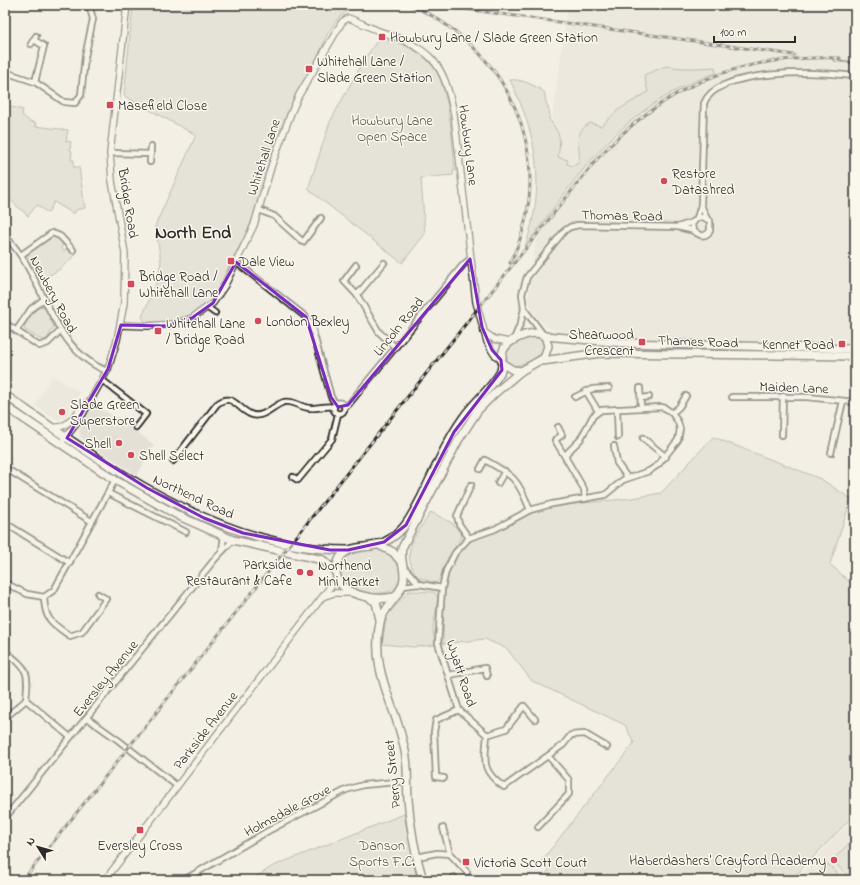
<svg xmlns="http://www.w3.org/2000/svg" width="860" height="885" font-family="'Indie Flower',sans-serif">
<rect width="100%" height="100%" fill="#f3efe4"/>
<filter id="ink" filterUnits="userSpaceOnUse"><feTurbulence type="fractalNoise" baseFrequency=".025" numOctaves="2"/><feDisplacementMap in="SourceGraphic" scale="8" xChannelSelector="R" yChannelSelector="G"/><feConvolveMatrix kernelMatrix="1 2 1 2 8 2 1 2 1" color-interpolation-filters="sRGB"/></filter>
<g filter="url(#ink)">
<!-- built -->
<g fill="#e4e0d6">
<polygon points="568,5 855,5 855,342 690,340 571,333 549,328 534,315 528,299"/>
<polygon points="52,376 80,392 65,418 62,417 59,421 35,406"/>
<polygon points="93,405 117,418 118,417 154,445 137,475 91,446 80,436 79,429"/>
<polygon points="855,818 855,880 797,880 828,844"/>
</g>
<!-- green -->
<g fill="#d5d2c9" stroke="#807e7a">
<polygon points="133,5 350,5 346,12 338,18 327,35 316,62 287,114 268,169 256,211 245,238 233,257 214,298 209,304 191,316 174,322 145,322 142,317 157,281 161,261 155,226 196,135 124,96"/>
<path d="M379,38L388,41L389,39C405,45 419,51 431,64C450,84 452,143 455,171H453V175L421,178L425,234L402,263L308,189L330,122L363,61Z"/>
<path d="M666,66C682,69 699,68 715,67L716,73C677,86 640,110 611,139C578,171 552,211 525,247C546,185 538,138 510,80C519,78 538,86 545,93C544,103 552,111 549,119C561,136 561,137 558,157L568,160L567,164L572,166L579,163C581,144 572,134 590,123L601,126L618,110L648,92L644,75Z"/>
<polygon points="5,105 23,110 22,115 29,121 36,123 35,126 68,130 66,141 71,142 70,150 72,151 71,160 74,160 73,167 79,167 85,208 76,210 74,214 54,202 48,213 37,205 28,216 5,195"/>
<polygon points="55,234 62,241 63,244 61,248 63,251 69,249 75,255 60,269 40,281 26,254 49,236"/>
<polygon points="41,306 44,307 54,326 47,339 41,340 25,330 24,327 34,309"/>
<path d="M536,336L542,339L545,345C542,357 525,365 513,366L508,363L506,354C510,344 526,338 536,336Z"/>
<polygon points="713,437 821,479 851,499 830,564 855,587 855,814 791,880 542,880 549,870 540,863 634,743 625,725 532,681 507,649 485,639 443,644 444,590 452,564 461,550 473,538 510,525 530,514 555,506 633,498 661,493"/>
<path d="M431,512L452,523L462,535C458,545 450,553 445,563C442,570 442,580 435,583L418,577C398,551 417,535 431,512Z"/>
<path d="M377,549C386,550 393,554 397,562C418,605 343,600 340,571C342,551 362,551 377,549Z"/>
<polygon points="409,591 434,592 438,597 433,629 435,645 413,647 382,644 387,615"/>
<polygon points="404,814 417,880 251,880 273,866"/>
<polygon points="855,838 855,880 852,880 832,860"/>
<polygon points="828,864 844,880 812,880"/>
</g>
<g fill="none" stroke-linecap="round" stroke-linejoin="round">
<!-- minor casing -->
<g stroke="#2b2b2b" stroke-width="8">
<g id="minor">
<polyline points="34,40 44,46 35,82"/>
<polyline points="31,44 36,36"/>
<polyline points="5,72 35,82 64,102 75,103 81,95 85,57 93,19 89,5"/>
<polyline points="110,153 151,154"/>
<polyline points="150,162 151,146"/>
<polyline points="701,205 707,219"/>
<polyline points="259,210 274,216 303,242 321,218"/>
<path d="M697,218L701,205L704,103C719,67 821,72 855,76"/>
<polyline points="678,227 693,222"/>
<path d="M5,236C46,277 49,348 107,371"/>
<polyline points="21,255 52,233 60,236 73,250"/>
<polyline points="236,262 306,317 311,324 331,397 336,404"/>
<polyline points="356,265 344,281 357,295 379,332 395,347"/>
<polyline points="357,295 384,263"/>
<polyline points="208,308 215,313"/>
<polyline points="524,309 542,333"/>
<polyline points="5,323 39,346 48,343 60,331"/>
<polyline points="16,331 31,309 44,299"/>
<path d="M514,339L521,322L524,309L522,294L527,277L564,231L570,227L578,225L678,227C682,228 686,229 691,230C698,233 703,240 710,231V221L703,217L697,218L692,224L693,231"/>
<polyline points="102,380 146,414 136,427"/>
<polyline points="640,388 641,408"/>
<polyline points="586,391 598,411"/>
<polyline points="575,397 592,389 609,388"/>
<polyline points="732,397 807,397 855,402"/>
<polyline points="641,398 649,397"/>
<circle cx="339" cy="408" r="5.5"/>
<polyline points="344,406 348,405 463,265 470,259"/>
<polyline points="617,409 618,437"/>
<polyline points="672,413 679,407 686,396"/>
<polyline points="558,427 562,435 555,440 584,489 585,499"/>
<polyline points="782,435 783,396"/>
<polyline points="643,438 666,457"/>
<polyline points="614,446 617,463 627,477"/>
<polyline points="831,453 843,401"/>
<path d="M566,458V454L580,440L593,416L601,410L661,407L665,408L672,413L678,422L680,429L678,440L658,465L649,471L623,480L605,495L552,504L530,510L495,529L469,538L455,553L446,571L442,588L438,643L459,710L487,735C485,761 480,770 504,787L563,745L571,735L585,734L607,747"/>
<path d="M173,461L217,404C232,392 237,408 250,414C263,420 273,405 284,402C294,400 301,408 310,408C318,409 326,405 334,407"/>
<path d="M480,469L485,460C514,476 518,479 530,510"/>
<polyline points="5,470 10,471 91,521"/>
<polyline points="293,477 298,480 332,439 338,414"/>
<polyline points="498,483 505,471"/>
<polyline points="108,493 186,532"/>
<polyline points="5,523 70,563"/>
<polyline points="469,538 459,524 457,516 471,485"/>
<polyline points="222,550 224,536"/>
<polyline points="404,567 419,584"/>
<polyline points="5,583 27,594 44,597 54,590 115,480"/>
<polyline points="403,586 419,584 442,588"/>
<path d="M44,597C45,621 52,623 70,636L82,632L106,599L98,594"/>
<path d="M5,651C28,670 29,670 26,700L70,737"/>
<polyline points="449,675 485,668 487,676"/>
<polyline points="5,718 26,700"/>
<polyline points="87,718 118,740 177,786"/>
<polyline points="487,735 506,729 524,706 535,719"/>
<polyline points="444,778 436,777 434,732 436,720 459,710"/>
<polyline points="5,818 215,559 233,540"/>
<polyline points="538,827 569,794 569,780 549,757"/>
<polyline points="443,828 450,854 467,872"/>
<polyline points="417,857 437,853 450,854"/>
<polyline points="454,877 455,880"/>
<polyline points="184,880 268,831 346,790 363,785 407,781"/>
</g>
</g>
<!-- tertiary casing -->
<g stroke="#2b2b2b" stroke-width="8">
<g id="tertiary">
<path d="M121,325L148,326L173,324L192,318L213,303L225,285L254,225L272,164L291,113L299,95L342,22L348,18C355,20 371,28 379,31C431,49 443,60 454,114L476,302L487,342L494,354L501,360"/>
<polyline points="484,332 494,339 509,342"/>
<path d="M52,427C68,430 75,414 85,404"/>
<polyline points="64,439 80,419 108,369 117,340 124,303 125,253 112,181 110,153 127,5"/>
<polyline points="325,596 334,593 352,593"/>
<polyline points="105,880 337,578"/>
</g>
</g>
<!-- primary casing -->
<g stroke="#2b2b2b" stroke-width="10">
<g id="primary">
<polyline points="542,361 601,353 855,356"/>
<polyline points="503,364 513,370 521,371"/>
<path d="M5,395C108,466 218,550 348,550"/>
<polyline points="5,406 115,480 179,516 233,540 323,560 336,572"/>
<polyline points="377,544 393,552 402,563"/>
<polyline points="368,597 376,602 380,620"/>
<path d="M394,597C376,601 338,596 336,572C336,565 338,560 342,555C350,546 365,548 376,545C402,538 411,517 422,496C435,469 446,442 463,418C474,402 490,390 500,373C505,364 498,353 507,345C513,338 528,333 537,333L545,336L625,343L855,349"/>
<path d="M423,880C415,854 410,826 408,799C407,785 408,771 406,757C399,708 369,675 380,622C384,606 399,598 403,583C407,571 399,561 402,548L459,439L478,410L495,393L521,371L544,358L548,346L545,336"/>
</g>
</g>
<!-- minor -->
<use href="#minor" stroke="#fbf7ec" stroke-width="4.5"/>
<!-- tertiary -->
<use href="#tertiary" stroke="#fbf7ec" stroke-width="5.5"/>
<!-- primary -->
<use href="#primary" stroke="#fbf7ec" stroke-width="7"/>
<!-- rail casing -->
<g stroke="#2b2b2b" stroke-width="3">
<g id="rail">
<path d="M409,5C427,11 441,21 456,32C527,87 551,182 510,263"/>
<polyline points="436,5 794,55"/>
<polyline points="834,60 855,63"/>
<path d="M23,880L597,159C665,85 739,54 840,58"/>
</g>
</g>
<!-- rail -->
<use href="#rail" stroke="#fbf7ec" stroke-width="1.5" stroke-dasharray="4.5" stroke-linecap="butt"/>
</g>
</g>
<!-- marked area -->
<path d="M0 0H860V885H0ZM470,259L482,327L492,350L501,360L502,370L454,432L406,525L384,542L348,550H330L243,533L204,518L147,488L67,438L108,369L121,325L164,326L192,318L213,303L236,262L306,317L331,397L338,407L348,405Z" fill="#f3efe4" fill-opacity=".55" fill-rule="evenodd"/>
<path fill="none" stroke="#7b2cbf" stroke-width="3" stroke-linejoin="round" d="M470,259L482,327L492,350L501,360L502,370L454,432L406,525L384,542L348,550H330L243,533L204,518L147,488L67,438L108,369L121,325L164,326L192,318L213,303L236,262L306,317L331,397L338,407L348,405Z"/>
<!-- markers -->
<g fill="#d1495b" stroke="#fbf7ec" stroke-width="1.5">
<rect x="378" y="33" width="8" height="8" rx="2"/>
<rect x="305" y="65" width="8" height="8" rx="2"/>
<rect x="106" y="101" width="8" height="8" rx="2"/>
<circle cx="664" cy="181" r="4"/>
<rect x="227" y="257" width="8" height="8" rx="2"/>
<rect x="127" y="280" width="8" height="8" rx="2"/>
<circle cx="258" cy="321" r="4"/>
<rect x="154" y="327" width="8" height="8" rx="2"/>
<rect x="638" y="338" width="8" height="8" rx="2"/>
<rect x="838" y="340" width="8" height="8" rx="2"/>
<circle cx="62" cy="412" r="4"/>
<circle cx="119" cy="443" r="4"/>
<circle cx="131" cy="455" r="4"/>
<circle cx="300" cy="572" r="4"/>
<circle cx="310" cy="573" r="4"/>
<rect x="136" y="826" width="8" height="8" rx="2"/>
<circle cx="834" cy="860" r="4"/>
<rect x="462" y="858" width="8" height="8" rx="2"/>
</g>
<g text-anchor="middle" stroke-width="3" stroke-linejoin="round" paint-order="stroke">
<!-- poi labels -->
<g font-size="14" fill="#2b2b2b" stroke="#fbf7ec" text-anchor="start">
<text x="390" y="42">Howbury Lane / Slade Green Station</text>
<text x="317" y="66">Whitehall Lane /<tspan x="317" dy="16">Slade Green Station</tspan></text>
<text x="118" y="110">Masefield Close</text>
<text x="672" y="178">Restore<tspan x="672" dy="16">Datashred</tspan></text>
<text x="239" y="266">Dale View</text>
<text x="139" y="281">Bridge Road /<tspan x="139" dy="16">Whitehall Lane</tspan></text>
<text x="266" y="326">London Bexley</text>
<text x="166" y="328">Whitehall Lane<tspan x="166" dy="16">/ Bridge Road</tspan></text>
<text x="634" y="339" text-anchor="end">Shearwood<tspan x="634" dy="16">Crescent</tspan></text>
<text x="834" y="349" text-anchor="end">Kennet Road</text>
<text x="70" y="409">Slade Green<tspan x="70" dy="16">Superstore</tspan></text>
<text x="111" y="448" text-anchor="end">Shell</text>
<text x="139" y="460">Shell Select</text>
<text x="292" y="569" text-anchor="end">Parkside<tspan x="292" dy="16">Restaurant &amp; Cafe</tspan></text>
<text x="318" y="570">Northend<tspan x="318" dy="16">Mini Market</tspan></text>
<text x="140" y="850" text-anchor="middle">Eversley Cross</text>
<text x="826" y="865" text-anchor="end">Haberdashers' Crayford Academy</text>
<text x="474" y="867">Victoria Scott Court</text>
</g>
<!-- park labels -->
<g font-size="14" fill="#565552" stroke="#fbf7ec">
<text x="392" y="125">Howbury Lane<tspan x="392" dy="16">Open Space</tspan></text>
<text x="382" y="850">Danson<tspan x="382" dy="16">Sports F.C.</tspan></text>
</g>
<!-- street labels -->
<g font-size="14" fill="#2b2b2b" stroke="#fbf7ec">
<text transform="translate(469 145) rotate(83)" y="5">Howbury Lane</text>
<text transform="translate(263 157) rotate(-72)" y="5">Whitehall Lane</text>
<text transform="translate(129 203) rotate(81)" y="5">Bridge Road</text>
<text transform="translate(622 215) rotate(1)" y="5">Thomas Road</text>
<text transform="translate(54 294) rotate(62)" y="5">Newbery Road</text>
<text transform="translate(398 326) rotate(-51)" y="5">Lincoln Road</text>
<text transform="translate(698 341) rotate(2)" y="5">Thames Road</text>
<text transform="translate(794 387) rotate(2)" y="5">Maiden Lane</text>
<text transform="translate(194 496) rotate(25)" y="5">Northend Road</text>
<text transform="translate(462 673) rotate(72)" y="5">Wyatt Road</text>
<text transform="translate(105 678) rotate(-51)" y="5">Eversley Avenue</text>
<text transform="translate(205 730) rotate(-52)" y="5">Parkside Avenue</text>
<text transform="translate(392 774) rotate(-96)" y="5">Perry Street</text>
<text transform="translate(287 810) rotate(-28)" y="5">Holmsdale Grove</text>
</g>
<!-- district labels -->
<g font-size="18" font-weight="bold" fill="#2b2b2b" stroke="#fbf7ec">
<text x="193" y="238">North End</text>
</g>
</g>
<!-- margin -->
<rect width="860" height="885" fill="none" stroke="#fbf7ec" stroke-width="20"/>
<rect x="10" y="10" width="840" height="865" fill="none" stroke="#2b2b2b" stroke-width="1.5" filter="url(#ink)"/>
<!-- north arrow -->
<g transform="translate(38 847) rotate(307)" stroke="#fbf7ec" stroke-width="3" paint-order="stroke">
<path d="M0-3L7 15L0 10L-7 15Z" fill="#2b2b2b"/>
<text y="-6" font-size="11" font-weight="bold" text-anchor="middle" fill="#2b2b2b">N</text>
</g>
<!-- scale -->
<path d="M714 36v6h81v-6" fill="none" stroke="#2b2b2b" stroke-width="2"/>
<text x="720" y="36" font-size="12" fill="#2b2b2b" stroke="#fbf7ec" stroke-width="3" paint-order="stroke">100 m</text>
</svg>
